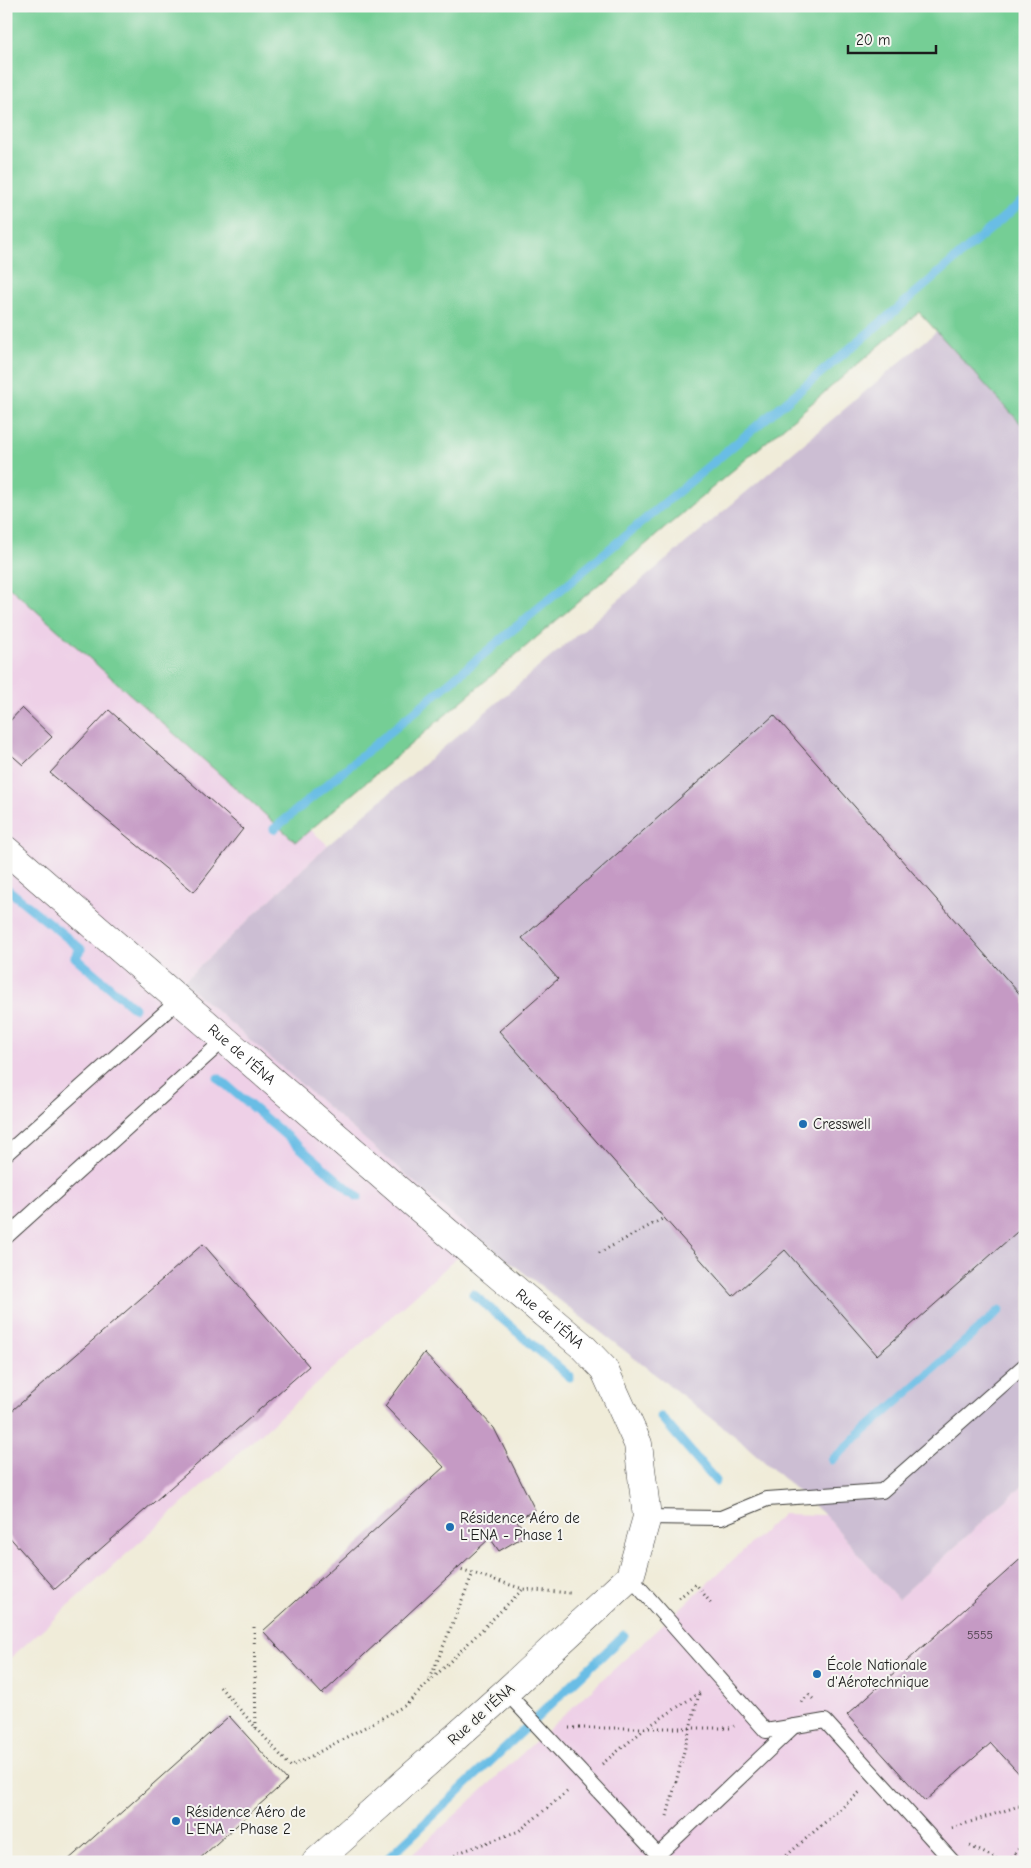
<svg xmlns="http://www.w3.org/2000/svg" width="1031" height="1868" font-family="'Comic Neue',sans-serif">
<rect width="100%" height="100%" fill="#f6f6f2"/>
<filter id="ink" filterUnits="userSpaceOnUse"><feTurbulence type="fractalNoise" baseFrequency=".02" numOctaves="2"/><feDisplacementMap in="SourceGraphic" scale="10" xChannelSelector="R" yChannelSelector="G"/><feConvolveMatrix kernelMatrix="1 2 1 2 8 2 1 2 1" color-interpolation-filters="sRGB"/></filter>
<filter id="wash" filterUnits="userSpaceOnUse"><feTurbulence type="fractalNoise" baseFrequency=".0096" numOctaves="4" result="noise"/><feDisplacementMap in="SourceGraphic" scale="20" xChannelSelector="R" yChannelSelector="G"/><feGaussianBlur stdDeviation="1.12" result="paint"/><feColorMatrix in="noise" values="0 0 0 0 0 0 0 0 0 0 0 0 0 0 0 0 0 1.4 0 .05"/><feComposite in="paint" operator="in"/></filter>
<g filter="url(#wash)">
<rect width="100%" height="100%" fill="#f0ecd9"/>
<!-- built -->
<g fill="#eed0e7">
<polygon points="6,564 328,845 183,982 479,1238 6,1662"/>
<polygon points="1025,1483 1025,1862 404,1862 783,1514 825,1515 898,1599"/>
</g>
<!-- industrial -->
<polygon fill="#ccbed3" points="937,331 1025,428 1025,1483 898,1599 825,1515 736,1437 479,1238 183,982 328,845"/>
<!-- green -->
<polygon fill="#74ce95" stroke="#487558" points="6,6 1025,6 1025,428 919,312 296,842 6,584"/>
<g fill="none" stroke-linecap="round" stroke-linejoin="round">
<!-- stream -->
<g stroke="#69bde5" stroke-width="9">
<polyline points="274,829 896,310 1025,199"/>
<polyline points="6,888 81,949 75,957 134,1008"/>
<polyline points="218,1078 358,1197"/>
<polyline points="473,1294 570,1377"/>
<polyline points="661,1417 716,1481"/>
<polyline points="832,1460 1000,1310"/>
<polyline points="384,1862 624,1635"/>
</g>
</g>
<g id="blocks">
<!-- building -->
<g fill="#c59ac4">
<polygon points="22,708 52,737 23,765 6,750 6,725"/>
<polygon points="109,710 243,829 194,892 50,773"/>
<polygon points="774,715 1025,1000 1025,1225 877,1355 785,1250 733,1296 499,1031 558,979 522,938"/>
<polygon points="203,1244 309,1366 55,1589 6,1533 6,1416"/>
<polygon points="424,1353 494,1428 535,1510 516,1520 528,1534 499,1551 490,1538 322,1694 263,1631 444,1467 385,1406"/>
<polygon points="1025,1555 1025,1780 991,1743 925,1801 847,1715"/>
<polygon points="229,1716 287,1780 196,1862 66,1862"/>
</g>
</g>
</g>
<g filter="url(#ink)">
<use href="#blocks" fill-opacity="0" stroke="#3c3b38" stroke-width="1"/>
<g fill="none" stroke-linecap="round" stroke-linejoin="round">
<!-- service casing -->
<g stroke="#3c3b38" stroke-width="16">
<g id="service">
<polyline points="6,1154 179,1000"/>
<polyline points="6,1237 225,1039"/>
<polyline points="647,1517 721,1518 767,1499 882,1491 1025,1365"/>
<polyline points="630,1577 766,1731 825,1721 953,1862"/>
<polyline points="506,1692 658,1855 794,1726"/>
</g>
</g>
<!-- minor casing -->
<g stroke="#3c3b38" stroke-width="29">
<g id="minor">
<path id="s1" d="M6,850L433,1220L581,1345L604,1369L638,1444L647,1517L630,1577L506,1692L316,1862"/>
</g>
</g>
<!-- path -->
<g stroke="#3c3b38" stroke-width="3" stroke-dasharray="1 4" stroke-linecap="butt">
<polyline points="599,1253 664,1218"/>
<polyline points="457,1568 523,1589 570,1593"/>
<polyline points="679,1598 696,1584 713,1606"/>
<polyline points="254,1627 256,1728"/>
<polyline points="430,1679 473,1573"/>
<polyline points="220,1687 291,1767 406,1705 523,1589"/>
<polyline points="801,1702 809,1695 815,1701"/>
<polyline points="569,1728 731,1728 734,1726"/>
<polyline points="602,1764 646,1728 702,1691"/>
<polyline points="1019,1806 1025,1814"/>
<polyline points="667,1816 699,1694"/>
<polyline points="952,1828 1025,1804"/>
<polyline points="970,1846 1003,1862"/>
<polyline points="447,1862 458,1853 519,1831 568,1791"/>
<polyline points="779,1862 860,1792"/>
<polyline points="1009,1862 1025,1840"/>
</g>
<!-- service -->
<use href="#service" stroke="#fff" stroke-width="14"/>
<!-- minor -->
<use href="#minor" stroke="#fff" stroke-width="28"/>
</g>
</g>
<!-- markers -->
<g fill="#1f6fb2" stroke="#f6f6f2" stroke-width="2">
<circle cx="803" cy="1124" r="5"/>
<circle cx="450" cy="1527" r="5"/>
<circle cx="817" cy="1674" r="5"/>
<circle cx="176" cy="1821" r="5"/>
</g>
<g text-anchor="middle" stroke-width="4" stroke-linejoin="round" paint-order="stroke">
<!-- number labels -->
<g font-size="12" fill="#463c46">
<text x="980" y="1639">5555</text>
</g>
<!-- street labels -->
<g font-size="15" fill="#1c1c1c" stroke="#f6f6f2">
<text dy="5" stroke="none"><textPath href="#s1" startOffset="312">Rue de l'ÉNA</textPath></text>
<text dy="5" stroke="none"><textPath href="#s1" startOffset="718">Rue de l'ÉNA</textPath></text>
<text transform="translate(481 1714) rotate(-42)" y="5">Rue de l'ÉNA</text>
</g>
<!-- poi labels -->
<g font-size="15" fill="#1c1c1c" stroke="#f6f6f2" text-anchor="start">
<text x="813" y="1129">Cresswell</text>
<text x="460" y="1523">Résidence Aéro de<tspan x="460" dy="17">L'ENA - Phase 1</tspan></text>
<text x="827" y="1670">École Nationale<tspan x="827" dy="17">d'Aérotechnique</tspan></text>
<text x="186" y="1817">Résidence Aéro de<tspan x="186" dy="17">L'ENA - Phase 2</tspan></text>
</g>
</g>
<!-- margin -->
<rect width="1031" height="1868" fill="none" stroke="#f6f6f2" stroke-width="25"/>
<!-- scale -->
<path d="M848 45v8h88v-8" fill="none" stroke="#1c1c1c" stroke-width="2.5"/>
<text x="856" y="45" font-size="15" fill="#1c1c1c" stroke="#f6f6f2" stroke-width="4" paint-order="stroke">20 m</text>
</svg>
